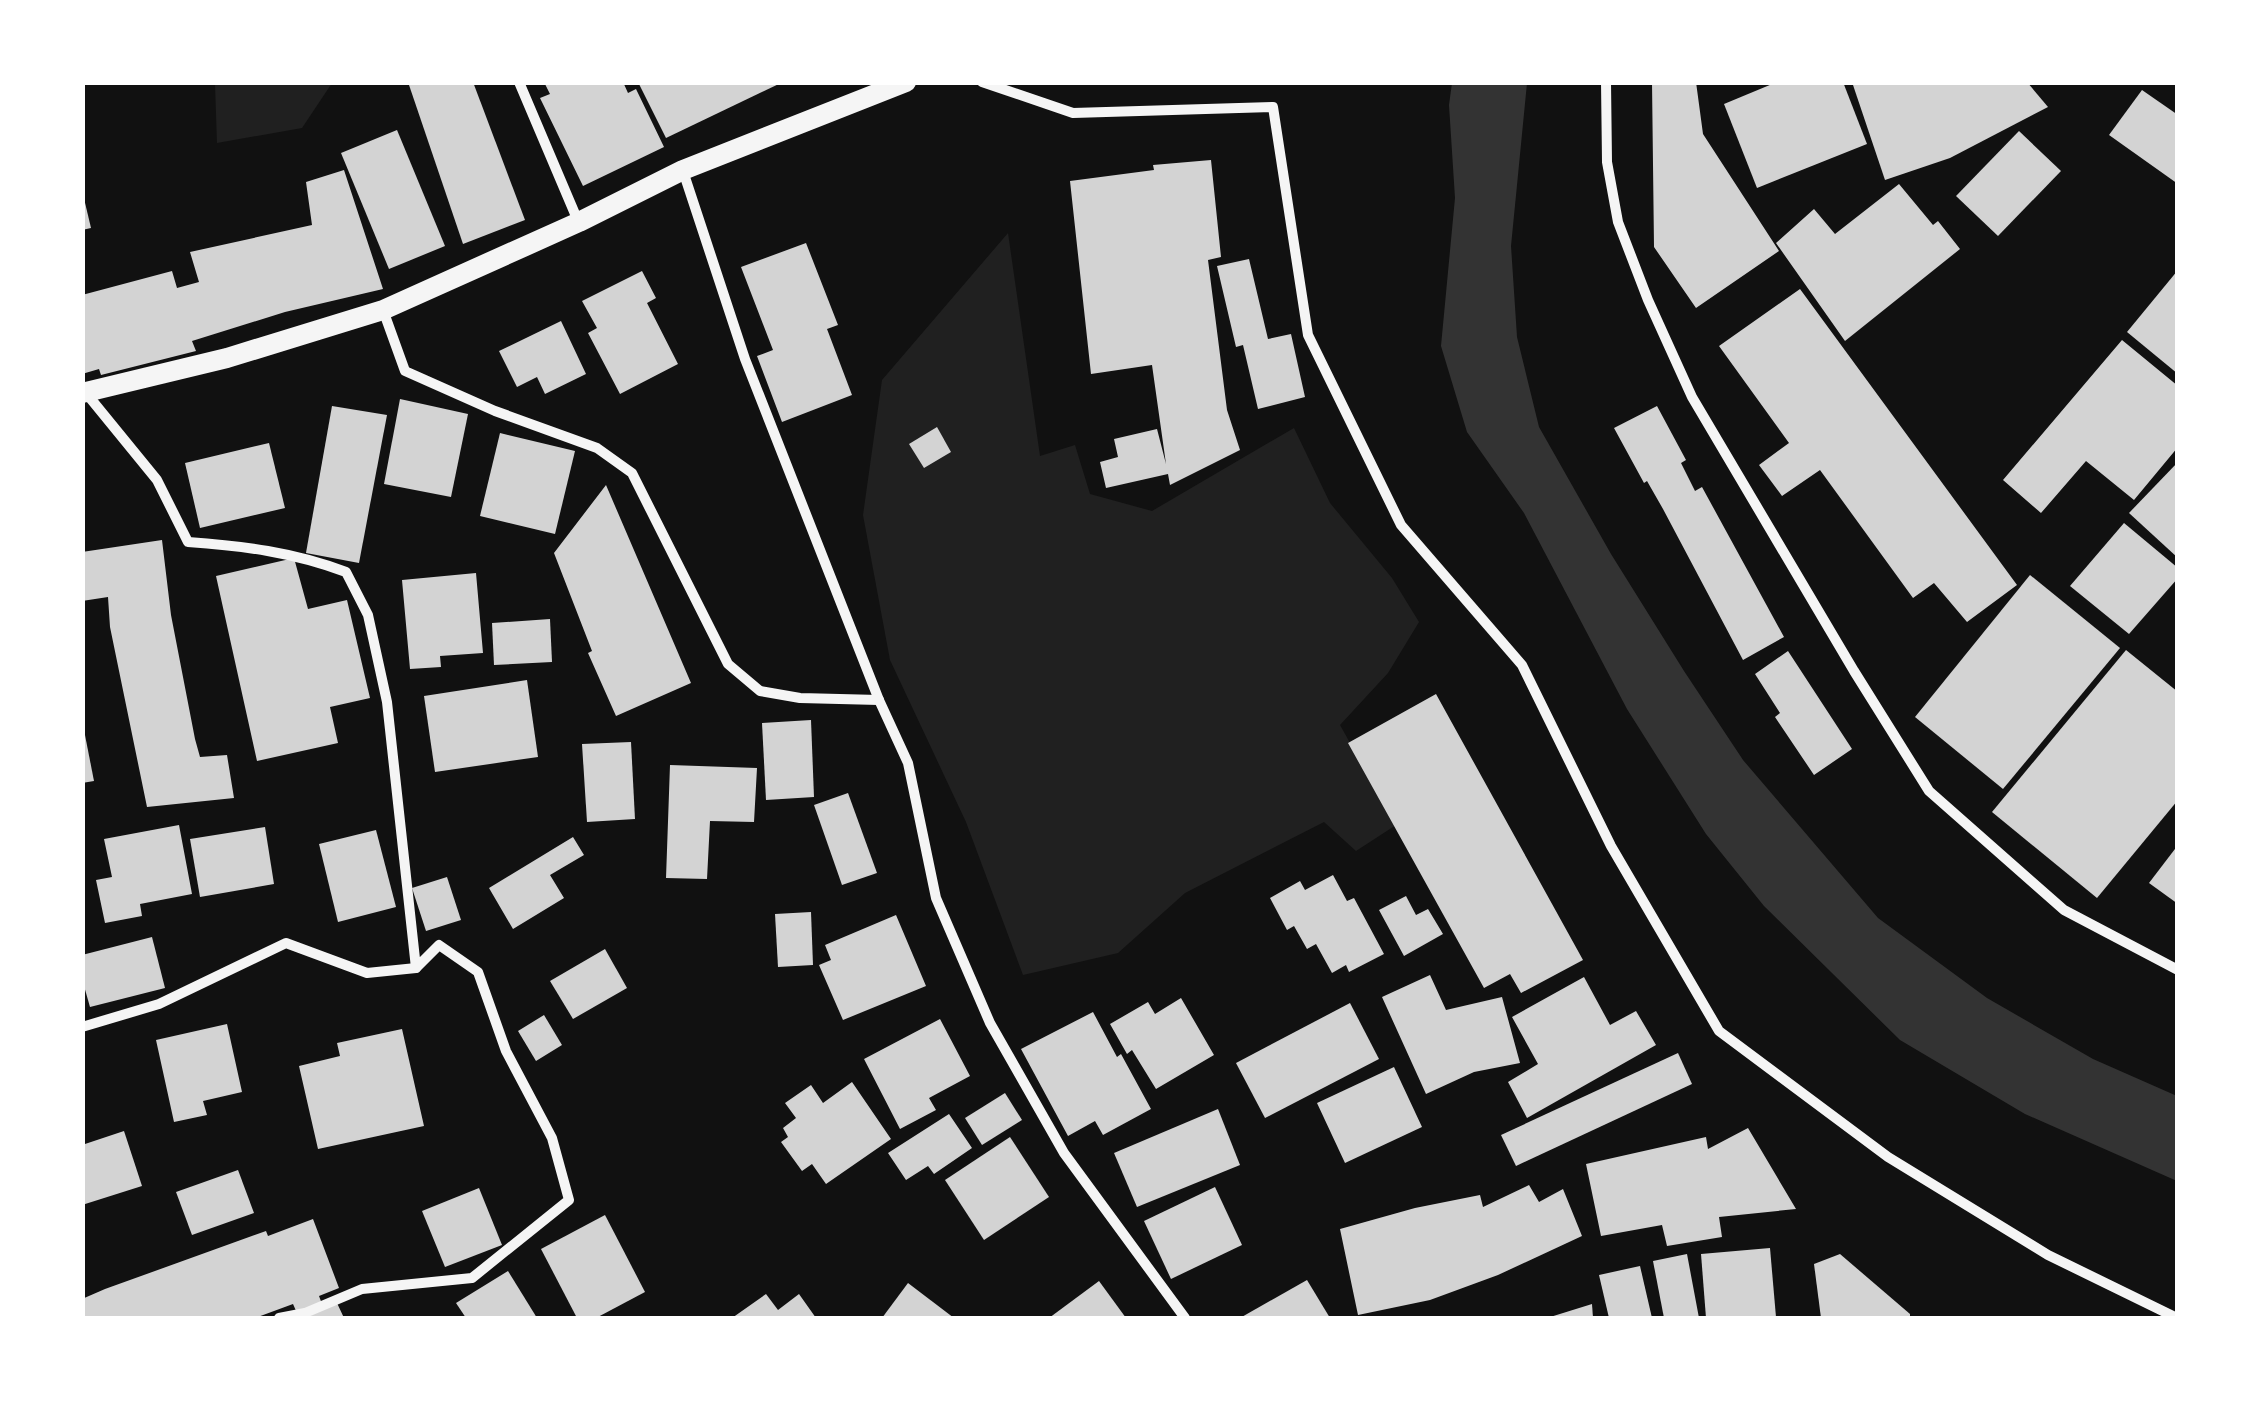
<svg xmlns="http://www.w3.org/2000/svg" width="2260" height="1401" font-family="'Public Sans',sans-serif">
<rect width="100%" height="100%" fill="#111"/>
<!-- green -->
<g fill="#202020">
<polygon points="215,83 215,82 332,83 302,128 217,143"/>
<polygon points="1008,233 1040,456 1075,445 1090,494 1152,511 1294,428 1330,503 1392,578 1419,622 1388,673 1340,725 1396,825 1356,851 1324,822 1185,893 1118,953 1023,975 966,822 890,660 863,515 882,380"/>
</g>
<!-- water -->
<polygon fill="#333" points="1452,83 1527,83 1511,246 1517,337 1539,427 1611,554 1684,671 1743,760 1878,918 1987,998 2093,1059 2177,1096 2177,1181 2025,1114 1900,1040 1764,906 1706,834 1627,709 1524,513 1467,432 1441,346 1455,198 1449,105"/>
<!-- building -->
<g fill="#d3d3d3">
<polygon points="408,82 473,82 525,220 463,244"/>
<polygon points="544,82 623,82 628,93 636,89 664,147 583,186 540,98 550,94"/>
<polygon points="638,82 783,82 666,138"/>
<polygon points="1652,82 1696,82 1703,134 1779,251 1696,308 1654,247"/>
<polygon points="1777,82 1843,82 1867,144 1757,188 1724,104"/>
<polygon points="1852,82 2027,82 2048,107 1950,158 1885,180"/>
<polygon points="2142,90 2178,115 2178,184 2109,135"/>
<polygon points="397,130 445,246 389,269 341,153"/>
<polygon points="2019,131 2061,171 1998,236 1956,196"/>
<polygon points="1211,160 1221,257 1208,260 1227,410 1240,450 1170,485 1168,474 1106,488 1100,462 1118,457 1114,439 1157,429 1166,464 1152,365 1091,374 1070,181 1154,170 1153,165"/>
<polygon points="344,170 383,289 285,312 192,341 196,351 101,375 99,369 82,374 82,295 172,271 177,288 199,282 190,252 312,225 306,182"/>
<polygon points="1899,184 1933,225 1938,221 1960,249 1845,341 1776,243 1814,209 1835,234"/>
<polygon points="82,190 91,228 82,230"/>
<polygon points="806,243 838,325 827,329 852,395 782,422 757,356 773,350 741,267"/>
<polygon points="1249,259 1268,339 1291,334 1305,397 1258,409 1243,345 1236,347 1217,266"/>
<polygon points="2178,270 2178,374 2127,332"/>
<polygon points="642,271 656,298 647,303 678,364 620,394 588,333 597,328 582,301"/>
<polygon points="1800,289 2017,585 1967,622 1934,583 1913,598 1820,470 1782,496 1759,465 1789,443 1719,346"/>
<polygon points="561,321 586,374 545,394 537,377 517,387 499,351"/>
<polygon points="2122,340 2178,386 2178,447 2134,500 2086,461 2041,513 2003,480"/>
<polygon points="400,399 468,414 451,497 384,484"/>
<polygon points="332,406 387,415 359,563 306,553"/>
<polygon points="1657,406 1686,460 1681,463 1695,491 1702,487 1784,637 1743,660 1663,509 1647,481 1644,483 1614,428"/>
<polygon points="937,427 951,452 924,468 909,444"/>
<polygon points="500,433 575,451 555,534 480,516"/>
<polygon points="269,443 285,508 200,528 185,463"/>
<polygon points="2178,462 2178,558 2129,513"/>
<polygon points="606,485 691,683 616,716 588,653 592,651 554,553"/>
<polygon points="2124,523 2178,568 2178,578 2129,634 2070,586"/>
<polygon points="162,540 171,615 195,739 200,757 227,755 234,798 147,807 110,627 108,597 82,601 82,552"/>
<polygon points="294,558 308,609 347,600 370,698 330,707 338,743 257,761 216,576"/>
<polygon points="476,573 483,653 440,656 441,667 410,669 402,580"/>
<polygon points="2030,575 2120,648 2003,789 1915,717"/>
<polygon points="550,619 552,662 494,665 492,623"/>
<polygon points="2126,650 2178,692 2178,800 2097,898 1992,812"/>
<polygon points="1788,651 1852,749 1814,775 1775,717 1780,713 1755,674"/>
<polygon points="527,680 538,757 435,772 424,696"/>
<polygon points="1436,694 1583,960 1521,993 1510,974 1484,988 1348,743"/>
<polygon points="811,720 814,797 766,800 762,723"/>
<polygon points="84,730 94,781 82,783 82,731"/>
<polygon points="631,742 635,819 587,822 582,744"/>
<polygon points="670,765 757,768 754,822 710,821 707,879 666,878"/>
<polygon points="848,793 877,873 842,885 814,805"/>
<polygon points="179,825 192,894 140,904 142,916 105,923 96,880 112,877 104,839"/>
<polygon points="265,827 274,884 200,897 190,839"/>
<polygon points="376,830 396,907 338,922 319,844"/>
<polygon points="573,837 584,855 550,875 564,898 513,929 489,888"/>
<polygon points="2178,845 2178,904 2149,883"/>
<polygon points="1333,875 1347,901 1354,898 1384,954 1349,972 1346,965 1332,973 1316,944 1307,949 1294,926 1287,930 1270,898 1300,881 1305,890"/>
<polygon points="447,877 461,920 426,931 412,888"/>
<polygon points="1406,896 1416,915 1428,909 1443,934 1404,956 1379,910"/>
<polygon points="811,912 813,965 778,967 775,914"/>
<polygon points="896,915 926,986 843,1020 819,965 831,960 825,945"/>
<polygon points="152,937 165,988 90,1007 82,979 82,955"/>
<polygon points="605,949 627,988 573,1019 550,981"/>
<polygon points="1430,975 1446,1010 1502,997 1520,1063 1474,1072 1426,1094 1382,997"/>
<polygon points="1584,977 1610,1025 1636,1011 1656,1045 1527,1118 1508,1082 1538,1064 1512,1017"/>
<polygon points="1181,998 1214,1055 1156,1089 1132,1050 1127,1054 1110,1024 1148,1002 1155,1014"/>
<polygon points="1350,1003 1379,1059 1265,1118 1236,1063"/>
<polygon points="1093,1012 1117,1057 1121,1054 1151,1109 1103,1135 1095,1121 1068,1136 1021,1049"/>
<polygon points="544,1015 562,1045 536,1061 518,1031"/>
<polygon points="940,1019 970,1076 929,1098 936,1110 900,1129 864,1059"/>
<polygon points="227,1024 242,1092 203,1101 207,1115 174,1122 156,1040"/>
<polygon points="402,1029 424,1126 318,1149 299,1066 340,1056 337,1043"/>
<polygon points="1678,1053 1692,1084 1516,1166 1501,1135"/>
<polygon points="1394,1067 1422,1127 1345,1163 1317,1103"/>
<polygon points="852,1082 891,1139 826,1184 812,1164 802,1171 781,1142 788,1137 783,1128 796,1118 785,1103 811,1085 823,1103"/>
<polygon points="1005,1093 1022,1120 982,1145 965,1118"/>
<polygon points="1218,1109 1240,1165 1137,1207 1114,1153"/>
<polygon points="949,1114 972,1148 934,1174 928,1166 906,1180 888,1153"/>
<polygon points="1748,1128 1796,1209 1719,1217 1722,1237 1667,1246 1662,1225 1601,1236 1586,1164 1706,1137 1708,1149"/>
<polygon points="124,1131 142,1186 82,1205 82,1145"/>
<polygon points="1010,1137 1049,1197 984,1240 945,1180"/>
<polygon points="238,1170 254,1213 192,1235 176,1192"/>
<polygon points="1529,1185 1539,1202 1563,1189 1582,1236 1498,1275 1430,1300 1358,1315 1340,1229 1415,1208 1480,1195 1483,1207"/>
<polygon points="1215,1187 1242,1245 1171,1279 1144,1221"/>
<polygon points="479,1188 502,1245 445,1267 422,1211"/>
<polygon points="605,1215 645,1292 596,1318 577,1318 541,1249"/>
<polygon points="313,1219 339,1288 319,1296 322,1304 297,1313 293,1304 255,1318 82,1318 82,1299 105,1289 266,1231 268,1236"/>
<polygon points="1770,1248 1776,1317 1706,1318 1701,1254"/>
<polygon points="1687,1254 1699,1318 1664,1318 1653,1261"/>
<polygon points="1840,1254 1910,1314 1910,1318 1821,1318 1814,1264"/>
<polygon points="1640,1266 1652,1318 1609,1318 1599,1275"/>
<polygon points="508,1271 537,1318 466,1318 456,1303"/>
<polygon points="1307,1280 1330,1318 1240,1318"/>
<polygon points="1099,1281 1126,1318 1049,1318"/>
<polygon points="908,1283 954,1318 882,1318"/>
<polygon points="766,1294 778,1310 799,1294 816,1318 732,1318"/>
<polygon points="337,1303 344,1318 304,1318"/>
<polygon points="1592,1304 1593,1318 1547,1318"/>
</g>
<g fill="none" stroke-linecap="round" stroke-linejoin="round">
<!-- minor -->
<g stroke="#f5f5f5" stroke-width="10">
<polyline points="519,82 578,221"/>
<polyline points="982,82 1073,113 1273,107 1308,335 1401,525 1522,665 1611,846 1719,1031 1888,1157 2048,1255 2177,1318"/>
<polyline points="1606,82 1607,162 1618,222 1648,300 1692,397 1854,671 1929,791 2064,910 2178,970"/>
<polyline points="683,171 745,359 879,700 908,763 936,898 990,1023 1064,1153 1185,1318"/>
<polyline points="383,310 405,371 495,411 597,448 632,473 728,664 760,691 800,698 879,700"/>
<path d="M86,393L157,480L188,542C243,546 293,552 346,572L368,615L387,702L416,968L439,945L478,972L506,1051L552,1138L569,1200L472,1278L362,1289L305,1313L279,1318"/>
<polyline points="82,1027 159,1004 286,943 367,973 416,968"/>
</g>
<!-- secondary -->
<polyline stroke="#f5f5f5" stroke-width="20" points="82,393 227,358 383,310 579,222 683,170 906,82"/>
</g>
<!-- border -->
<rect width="2260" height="1401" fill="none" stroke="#ffffff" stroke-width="170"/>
</svg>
